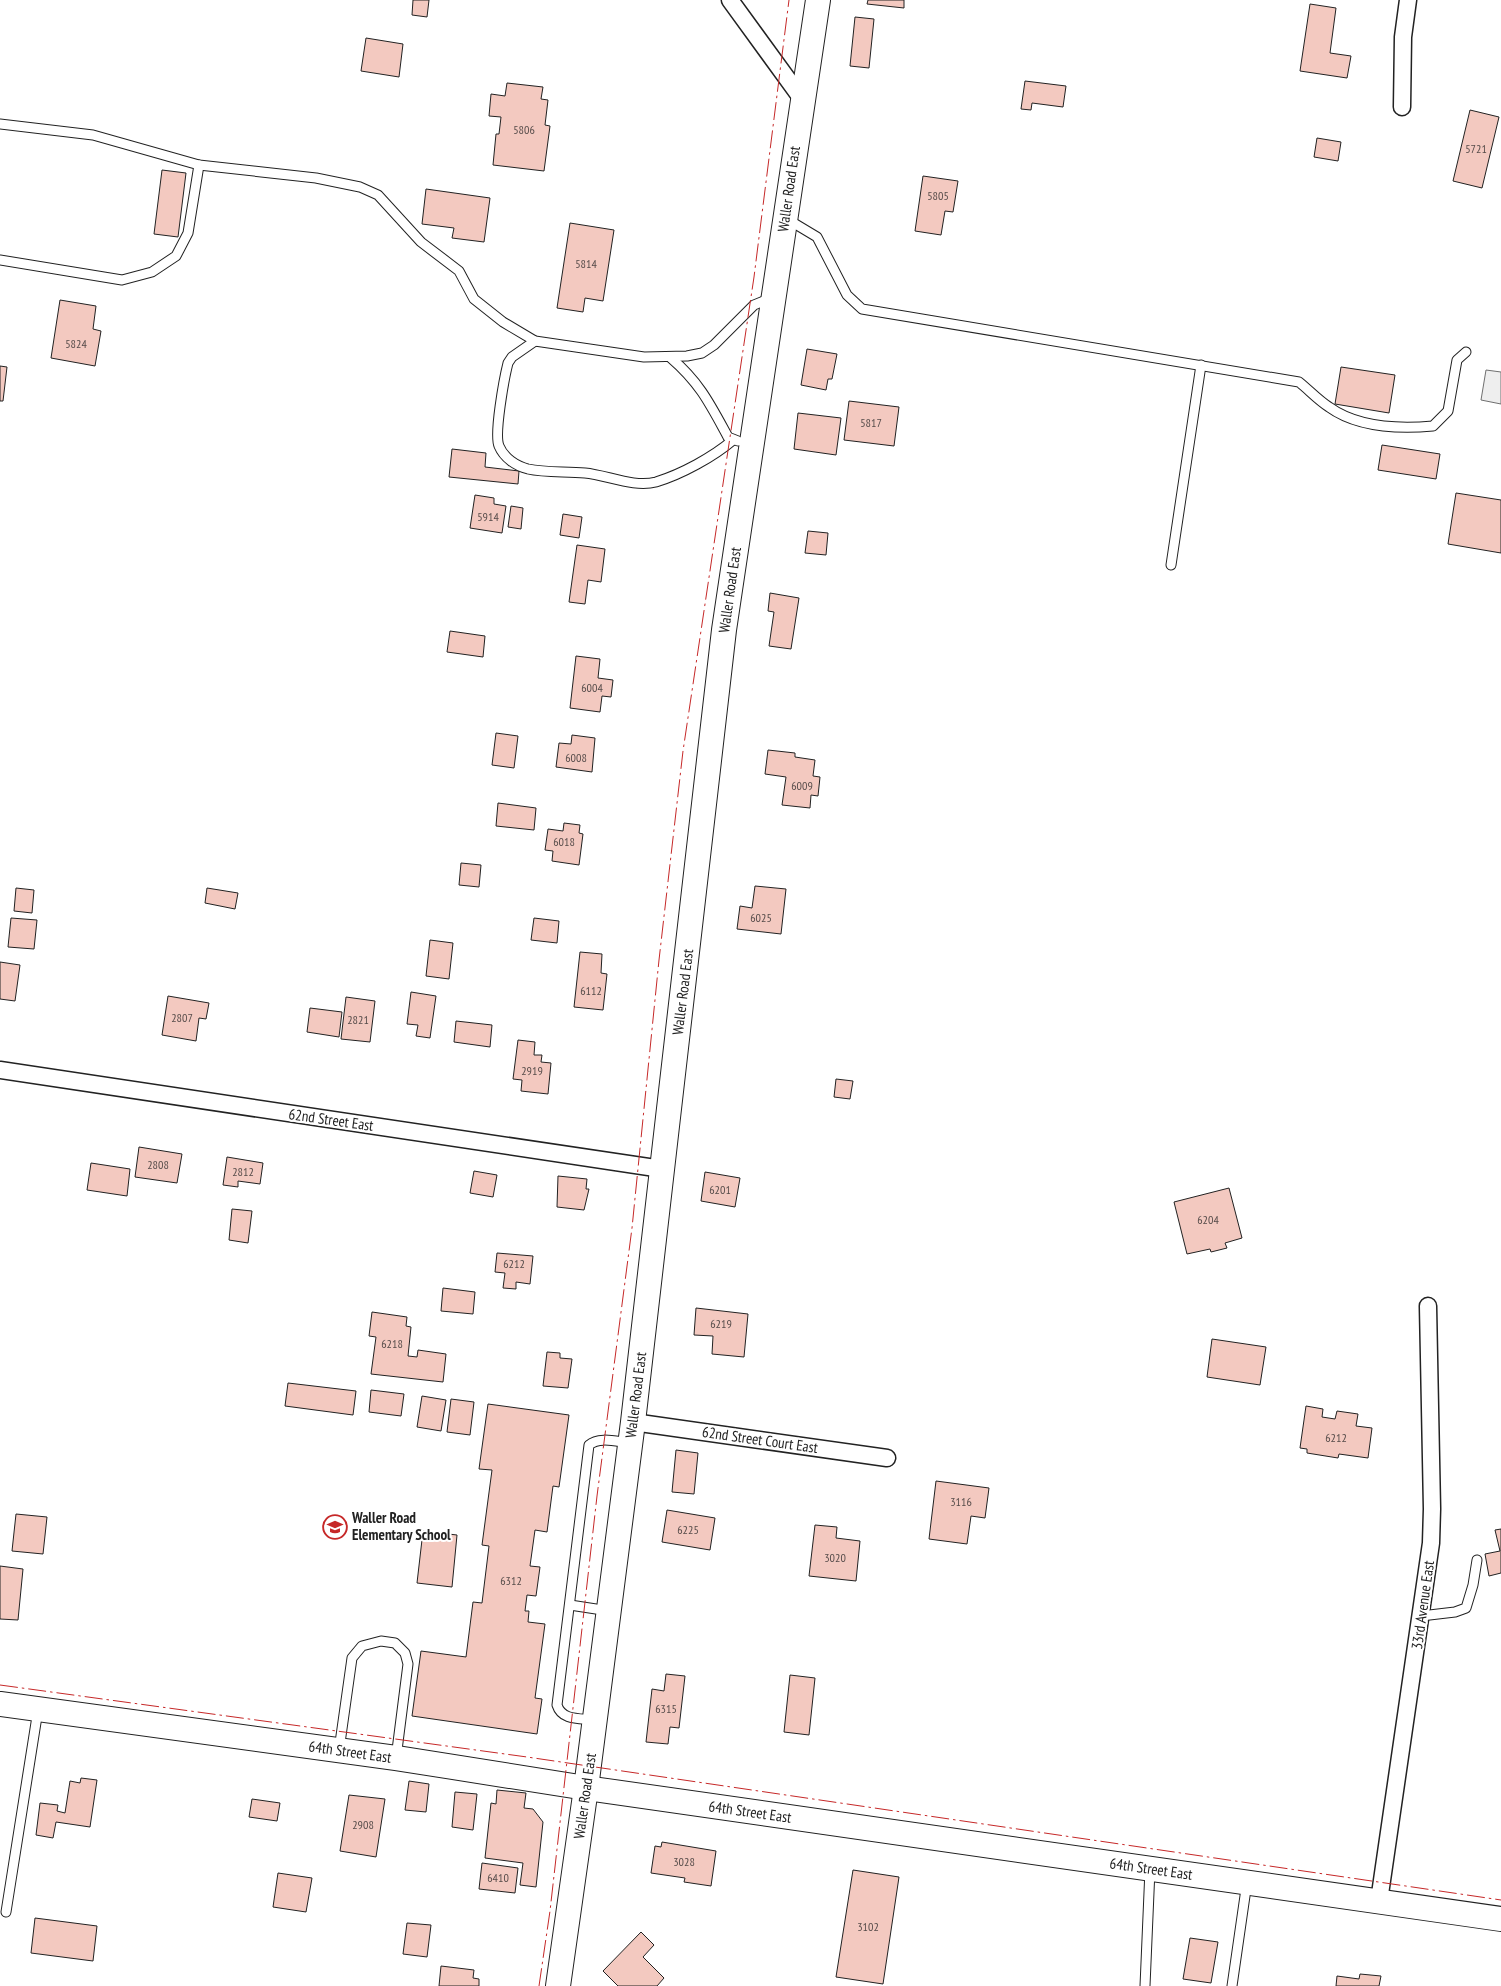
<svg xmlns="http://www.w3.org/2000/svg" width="1501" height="1986" font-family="'PT Sans Narrow',sans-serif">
<rect width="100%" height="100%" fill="#fff"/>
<!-- green -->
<polygon fill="#eee" stroke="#6f6f6f" points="1486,370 1501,372 1501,404 1481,400"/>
<!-- building -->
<g fill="#f3c9c0" stroke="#222">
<polygon points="413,0 429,0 427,17 412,15"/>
<polygon points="868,0 904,0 904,8 867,4"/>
<polygon points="1310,4 1336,8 1330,53 1351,56 1347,78 1300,71"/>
<polygon points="855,17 874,19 869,68 850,66"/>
<polygon points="366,38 403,44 399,77 361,71"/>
<polygon points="1025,81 1066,86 1063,107 1032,103 1031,110 1021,109"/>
<polygon points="507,83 543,87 541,99 548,100 545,125 550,126 544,171 493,165 496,134 499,134 501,117 489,116 491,94 505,96"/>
<polygon points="1470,110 1499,117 1482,188 1453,181"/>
<polygon points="1317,138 1341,142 1338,161 1314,157"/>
<polygon points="162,170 186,173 178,237 154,234"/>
<polygon points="923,176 958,181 953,212 945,211 941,235 915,231"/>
<polygon points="426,189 490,198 484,242 452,238 454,228 422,224"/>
<polygon points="570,223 614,230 603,301 585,298 583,312 557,308"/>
<polygon points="60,300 96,306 93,329 101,331 95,366 51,358"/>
<polygon points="807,349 837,354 832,379 828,379 826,390 801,385"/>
<polygon points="0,366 7,367 3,401 0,401"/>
<polygon points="1341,367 1395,375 1389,413 1335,404"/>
<polygon points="849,401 899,407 894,446 844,440"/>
<polygon points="798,413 841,418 836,455 794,449"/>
<polygon points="1382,445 1440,454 1436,479 1378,470"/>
<polygon points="452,449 486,453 485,467 519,471 518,484 449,477"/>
<polygon points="1456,493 1501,500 1501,553 1448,544"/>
<polygon points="475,495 494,498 494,504 506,506 502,533 470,528"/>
<polygon points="511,506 523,508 521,529 508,527"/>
<polygon points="563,514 582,517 579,538 560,535"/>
<polygon points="808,531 828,533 826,555 805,553"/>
<polygon points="577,545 605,549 601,582 588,580 585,604 569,602"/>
<polygon points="770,593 799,598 791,649 769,646 774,612 768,611"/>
<polygon points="450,631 485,636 483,657 447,652"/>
<polygon points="576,656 600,659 598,678 613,680 611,697 602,696 600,712 570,708"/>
<polygon points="496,733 518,736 514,768 492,765"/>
<polygon points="572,735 595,738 592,772 556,767 559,743 571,744"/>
<polygon points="768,750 795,753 795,757 815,760 813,776 820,777 818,796 811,795 810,808 782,805 786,777 765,774"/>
<polygon points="498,803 536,808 534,830 496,826"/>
<polygon points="564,823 580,825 579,833 583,834 579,865 552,861 553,851 545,850 548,829 563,831"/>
<polygon points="461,863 481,865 479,887 459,885"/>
<polygon points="755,886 786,889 781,934 737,929 740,906 752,908"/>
<polygon points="16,888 34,890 32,913 14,911"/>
<polygon points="207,888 238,893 235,909 205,903"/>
<polygon points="11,918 37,920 34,949 8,947"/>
<polygon points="534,918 559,921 557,943 531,940"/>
<polygon points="430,940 453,943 449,979 426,976"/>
<polygon points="580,952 602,954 601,973 607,974 603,1010 574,1007"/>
<polygon points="0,962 20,965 15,1001 0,999"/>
<polygon points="411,992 436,996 430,1038 416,1036 418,1025 407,1024"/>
<polygon points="168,996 209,1003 206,1019 199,1018 196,1041 162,1035"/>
<polygon points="346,997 375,1001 370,1042 341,1039"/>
<polygon points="310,1008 342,1012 339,1037 307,1032"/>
<polygon points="456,1021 492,1025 490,1047 454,1042"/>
<polygon points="518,1040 535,1042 534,1055 542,1055 541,1062 551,1063 548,1094 521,1091 522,1080 513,1079"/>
<polygon points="836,1079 853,1081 850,1099 834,1097"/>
<polygon points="139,1147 182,1154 177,1183 135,1177"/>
<polygon points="227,1157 263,1163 260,1184 238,1181 238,1187 223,1185"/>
<polygon points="91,1163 130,1169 127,1196 87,1190"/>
<polygon points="474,1171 497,1175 493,1197 470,1193"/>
<polygon points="705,1172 740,1178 735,1207 701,1201"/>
<polygon points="558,1176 587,1179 586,1189 589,1189 584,1210 557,1207"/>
<polygon points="1229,1188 1242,1238 1225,1243 1227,1248 1211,1252 1210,1249 1187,1254 1174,1202"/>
<polygon points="232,1209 252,1211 248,1243 229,1240"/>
<polygon points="497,1253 533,1256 530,1284 516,1282 516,1289 503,1288 505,1273 495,1272"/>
<polygon points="443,1288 475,1292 473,1314 441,1311"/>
<polygon points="696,1308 748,1314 744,1357 712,1354 713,1336 694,1335"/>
<polygon points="372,1312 407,1317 406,1326 411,1327 408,1356 417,1357 418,1350 446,1354 443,1382 371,1374 376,1337 369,1336"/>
<polygon points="1212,1339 1266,1347 1260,1385 1207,1377"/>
<polygon points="547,1352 560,1353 560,1358 572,1359 568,1388 543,1386"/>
<polygon points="288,1383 356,1391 353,1415 285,1406"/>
<polygon points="371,1390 404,1394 401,1416 369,1412"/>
<polygon points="422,1396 446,1400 441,1431 417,1427"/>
<polygon points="451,1399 474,1402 470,1435 447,1432"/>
<polygon points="488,1404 569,1415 559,1487 553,1486 547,1532 535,1530 530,1566 540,1567 536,1596 527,1595 525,1611 529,1611 528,1622 545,1624 535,1698 542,1699 537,1734 412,1716 421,1651 466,1657 473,1602 482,1603 489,1546 482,1545 492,1470 479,1469"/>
<polygon points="1306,1406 1323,1409 1322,1417 1335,1419 1337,1411 1358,1414 1356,1426 1372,1428 1368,1458 1339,1454 1338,1458 1307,1453 1307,1449 1300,1448"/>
<polygon points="676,1450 698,1453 694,1494 672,1492"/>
<polygon points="936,1481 989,1488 985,1518 971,1516 967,1544 929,1539"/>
<polygon points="667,1510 715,1518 710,1550 662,1542"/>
<polygon points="16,1514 47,1517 43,1554 12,1551"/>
<polygon points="815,1525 837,1527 836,1538 860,1541 856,1581 809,1576"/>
<polygon points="1501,1529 1501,1573 1489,1576 1485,1554 1500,1551 1495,1530"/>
<polygon points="423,1531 457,1535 452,1587 417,1583"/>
<polygon points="0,1566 23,1569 18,1620 0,1619"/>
<polygon points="666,1674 685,1676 679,1728 670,1727 668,1744 646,1742 652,1689 664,1691"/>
<polygon points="790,1675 815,1678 809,1735 784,1732"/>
<polygon points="81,1778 97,1780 90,1827 56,1822 53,1838 36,1835 40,1803 58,1805 57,1811 65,1813 70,1781 80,1783"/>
<polygon points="409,1781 429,1784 426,1812 405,1810"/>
<polygon points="497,1790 526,1793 524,1808 533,1809 543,1822 536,1887 520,1885 523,1863 485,1858 491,1803 496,1804"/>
<polygon points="455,1792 477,1794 473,1830 452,1827"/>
<polygon points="349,1795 385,1799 376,1857 340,1851"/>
<polygon points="252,1799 280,1803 277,1821 249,1817"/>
<polygon points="662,1842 716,1851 711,1886 684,1882 685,1878 651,1873 655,1846 661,1847"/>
<polygon points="482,1863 518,1868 515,1893 479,1889"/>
<polygon points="853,1870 899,1877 883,1984 836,1977"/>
<polygon points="278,1873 312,1878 306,1912 273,1907"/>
<polygon points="35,1918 97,1926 93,1961 31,1953"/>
<polygon points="407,1923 431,1925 427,1957 403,1954"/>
<polygon points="641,1932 654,1945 643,1957 664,1978 657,1986 618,1986 603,1971"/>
<polygon points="1190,1938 1218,1942 1211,1983 1183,1979"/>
<polygon points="441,1966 474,1970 473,1978 479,1979 479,1986 439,1986"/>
<polygon points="1360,1974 1381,1976 1379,1986 1336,1986 1337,1976 1359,1979"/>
</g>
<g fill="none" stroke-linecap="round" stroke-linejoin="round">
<!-- lane casing -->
<g stroke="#222" stroke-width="11">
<g id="lane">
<polyline points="0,124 93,135 199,165 316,178 360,187 378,195 421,242 459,271 474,299 503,322 535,341 644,357 687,356 702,353 714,345 754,305 771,298"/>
<path d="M787,219L817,237L847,295L862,309L1299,382C1309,390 1318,400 1329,407C1358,428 1399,429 1433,426L1448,411L1457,360L1466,352"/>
<polyline points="0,260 122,280 152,272 176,256 188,233 199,165"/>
<path d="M535,341L512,357L508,363C504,379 494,434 499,446C504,458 516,466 528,469C546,473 567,471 585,473C607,475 634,488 656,482C682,474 713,457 733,440"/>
<path d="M671,358C700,383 710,404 728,437L738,441"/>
<polyline points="1171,565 1201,365"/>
<polyline points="570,1605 609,1611"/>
<polyline points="1421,1616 1455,1612 1466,1608 1473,1585 1477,1560"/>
<path d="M595,1720C580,1718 562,1721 557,1705L589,1445C599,1436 618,1442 630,1443"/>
<polyline points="339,1750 352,1658 362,1646 381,1641 395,1643 405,1653 408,1664 396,1758"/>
<polyline points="6,1912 38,1710"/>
<polyline points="1145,1986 1150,1869"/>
<polyline points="1232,1986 1247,1882"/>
</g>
</g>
<!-- street casing -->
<g stroke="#222" stroke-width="19">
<g id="street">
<polyline points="730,0 802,99"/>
<polyline points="1402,107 1403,37 1408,0"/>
<polyline points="0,1070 662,1169"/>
<polyline points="633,1422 887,1458"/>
<polyline points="1379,1901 1431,1543 1432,1509 1428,1306"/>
</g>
</g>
<!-- secondary casing -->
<g stroke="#222" stroke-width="26">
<g id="secondary">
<polyline points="0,1704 396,1758 586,1788 1501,1919"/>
<polyline points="558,1986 586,1788 633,1422 724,630 818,0"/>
</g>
</g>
<!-- lane -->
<use href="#lane" stroke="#fff" stroke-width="9"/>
<!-- street -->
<use href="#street" stroke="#fff" stroke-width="16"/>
<!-- secondary -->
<use href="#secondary" stroke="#fff" stroke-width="24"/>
<!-- power -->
<g stroke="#c62828" stroke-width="1" stroke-dasharray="18 4 2.5 4" stroke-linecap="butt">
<polyline points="0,1685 527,1757 1501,1900"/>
<polyline points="539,1986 550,1911 597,1496 632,1228 659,960 683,751 754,277 789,0"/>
</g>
</g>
<!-- icons -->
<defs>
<g id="school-ring" transform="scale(1.25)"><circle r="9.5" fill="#fff" stroke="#c62828" stroke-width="1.5"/><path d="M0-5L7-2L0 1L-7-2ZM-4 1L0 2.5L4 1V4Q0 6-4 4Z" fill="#c62828"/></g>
</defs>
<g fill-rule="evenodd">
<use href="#school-ring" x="335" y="1527"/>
</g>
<g text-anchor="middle" stroke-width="4" stroke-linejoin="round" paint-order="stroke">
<!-- number labels -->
<g font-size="12" fill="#564c4a">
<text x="524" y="134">5806</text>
<text x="1476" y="153">5721</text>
<text x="938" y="200">5805</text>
<text x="586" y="268">5814</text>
<text x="76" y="348">5824</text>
<text x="871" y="427">5817</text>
<text x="488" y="521">5914</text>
<text x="592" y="692">6004</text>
<text x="576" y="762">6008</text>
<text x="802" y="790">6009</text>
<text x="564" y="846">6018</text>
<text x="761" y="922">6025</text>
<text x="591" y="995">6112</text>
<text x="182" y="1022">2807</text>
<text x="358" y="1024">2821</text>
<text x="532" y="1075">2919</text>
<text x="158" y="1169">2808</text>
<text x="243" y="1176">2812</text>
<text x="720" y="1194">6201</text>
<text x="1208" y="1224">6204</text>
<text x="514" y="1268">6212</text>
<text x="721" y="1328">6219</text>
<text x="392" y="1348">6218</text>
<text x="1336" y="1442">6212</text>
<text x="961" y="1506">3116</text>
<text x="688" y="1534">6225</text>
<text x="835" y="1562">3020</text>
<text x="511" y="1585">6312</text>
<text x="666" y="1713">6315</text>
<text x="363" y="1829">2908</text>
<text x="684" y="1866">3028</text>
<text x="498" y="1882">6410</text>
<text x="868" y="1931">3102</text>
</g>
<!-- street labels -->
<g font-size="15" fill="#222" stroke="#fff">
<text transform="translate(789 189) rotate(-82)" y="5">Waller Road East</text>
<text transform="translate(730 590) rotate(-82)" y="5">Waller Road East</text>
<text transform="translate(683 992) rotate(-83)" y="5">Waller Road East</text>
<text transform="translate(331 1120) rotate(8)" y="5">62nd Street East</text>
<text transform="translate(636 1395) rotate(-83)" y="5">Waller Road East</text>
<text transform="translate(760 1440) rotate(8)" y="5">62nd Street Court East</text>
<text transform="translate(1423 1605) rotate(-82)" y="5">33rd Avenue East</text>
<text transform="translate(350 1752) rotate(8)" y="5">64th Street East</text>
<text transform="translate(585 1796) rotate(-82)" y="5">Waller Road East</text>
<text transform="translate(750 1812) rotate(8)" y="5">64th Street East</text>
<text transform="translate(1151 1869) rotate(8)" y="5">64th Street East</text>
</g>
<!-- poi labels -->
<g font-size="15" font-weight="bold" fill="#222" stroke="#fff" text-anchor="start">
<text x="352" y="1523">Waller Road<tspan x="352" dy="17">Elementary School</tspan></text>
</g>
</g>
</svg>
